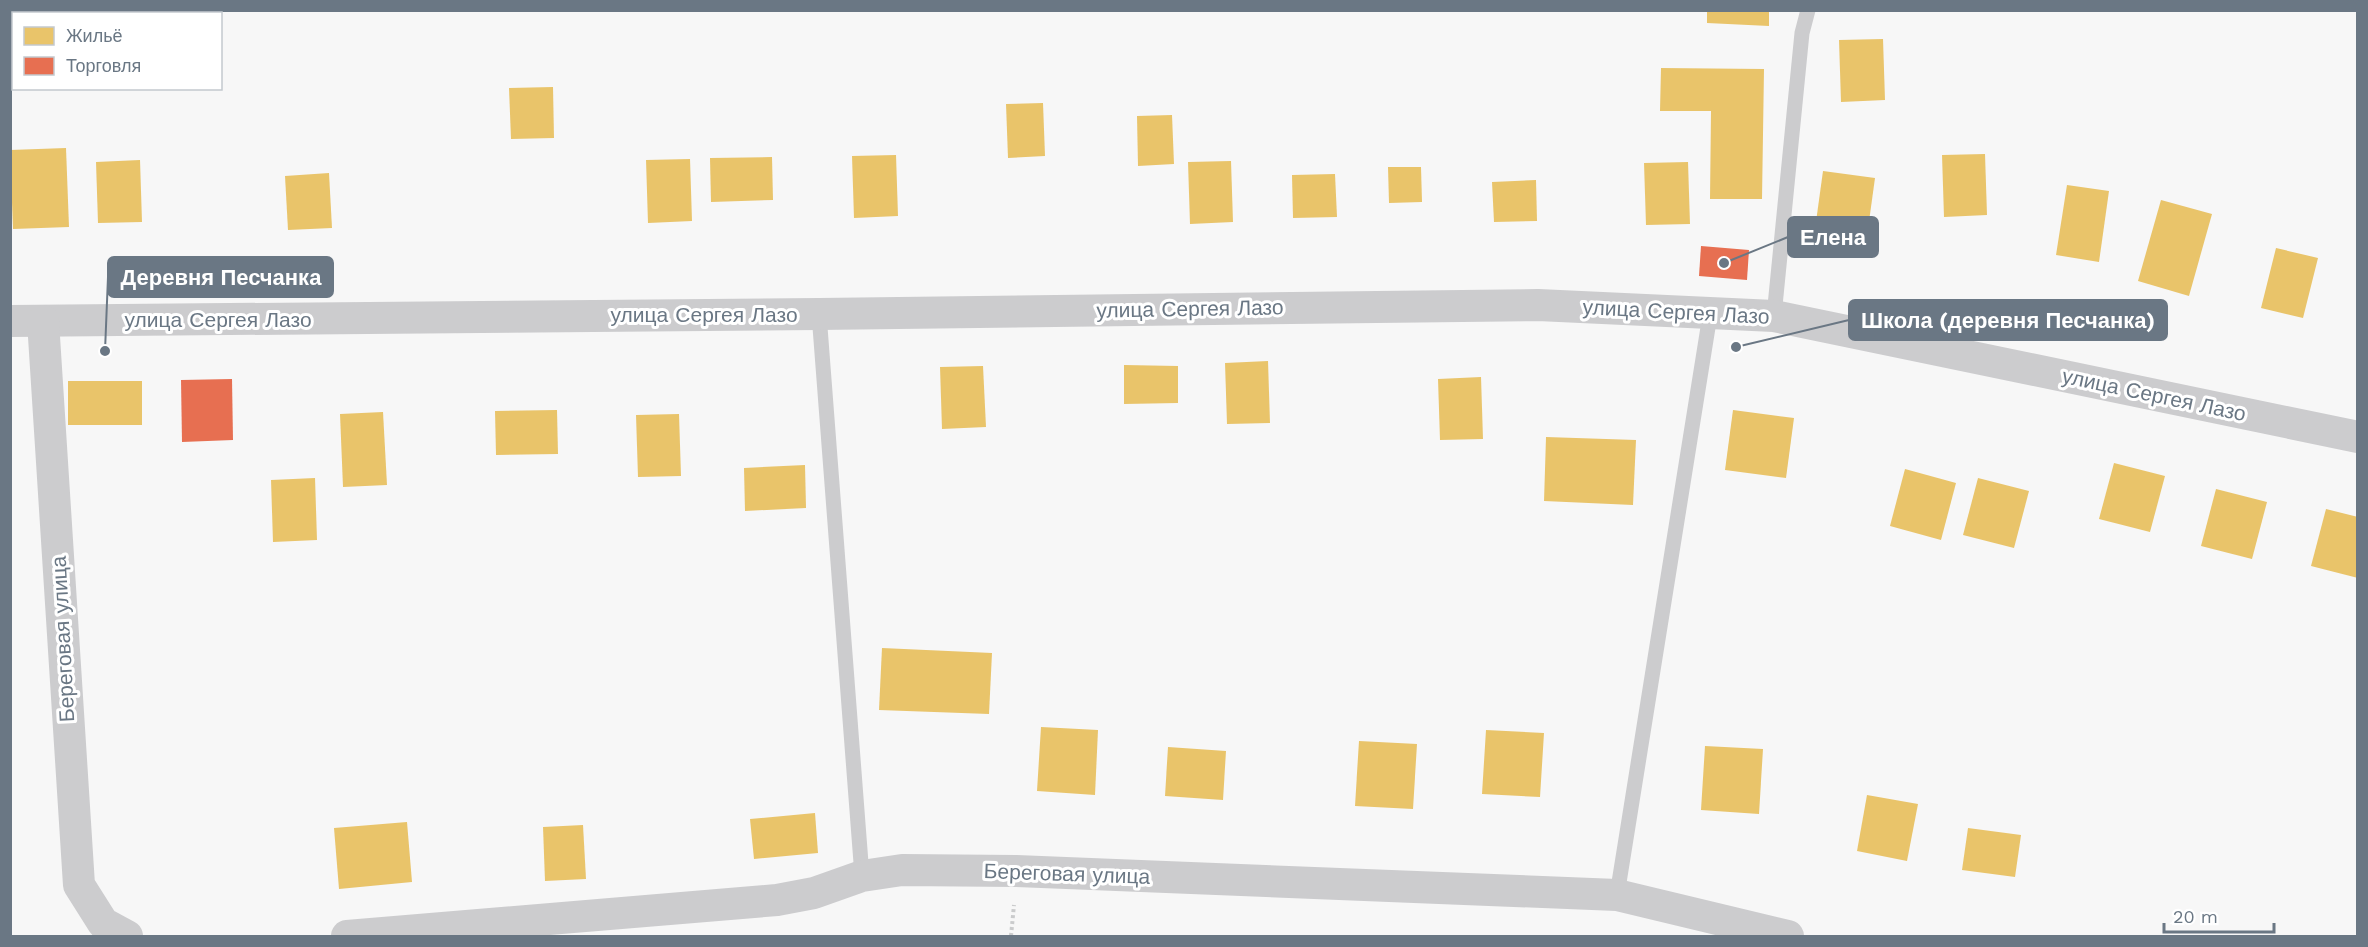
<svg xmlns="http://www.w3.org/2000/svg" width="2368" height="947" font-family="'Work Sans',sans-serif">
<rect width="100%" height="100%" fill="#f7f7f7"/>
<!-- homes -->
<g fill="#e9c46a">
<polygon points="1707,10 1769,10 1769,26 1707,23"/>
<polygon points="1883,39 1885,100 1841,102 1839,40"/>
<polygon points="1661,68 1764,69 1762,199 1710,199 1711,111 1660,111"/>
<polygon points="553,87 554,138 511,139 509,88"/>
<polygon points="1043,103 1045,156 1008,158 1006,104"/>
<polygon points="1172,115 1174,164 1138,166 1137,116"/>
<polygon points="66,148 69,227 13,229 10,150"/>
<polygon points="1985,154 1987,215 1944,217 1942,155"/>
<polygon points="896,155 898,216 854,218 852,156"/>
<polygon points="772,157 773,200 711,202 710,158"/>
<polygon points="690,159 692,221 648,223 646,160"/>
<polygon points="140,160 142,222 98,223 96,162"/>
<polygon points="1231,161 1233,222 1190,224 1188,162"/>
<polygon points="1688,162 1690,224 1646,225 1644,163"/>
<polygon points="1388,167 1421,167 1422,202 1389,203"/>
<polygon points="1823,171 1875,178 1867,236 1815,229"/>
<polygon points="329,173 332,228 288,230 285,176"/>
<polygon points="1335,174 1337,217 1293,218 1292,175"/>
<polygon points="1536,180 1537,221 1494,222 1492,182"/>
<polygon points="2067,185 2109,191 2099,262 2056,255"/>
<polygon points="2161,200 2212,214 2189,296 2138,281"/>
<polygon points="2276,248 2318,258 2303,318 2261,308"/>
<polygon points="1268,361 1270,423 1227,424 1225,363"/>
<polygon points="1124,365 1178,366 1178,403 1124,404"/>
<polygon points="983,366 986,427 942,429 940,367"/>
<polygon points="1481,377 1483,439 1440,440 1438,379"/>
<rect x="68" y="381" width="74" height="44"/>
<polygon points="557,410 558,454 496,455 495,411"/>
<polygon points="1733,410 1794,418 1786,478 1725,470"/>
<polygon points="383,412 387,485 343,487 340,414"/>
<polygon points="679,414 681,476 638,477 636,415"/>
<polygon points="1546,437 1636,440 1633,505 1544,501"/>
<polygon points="2114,463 2165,476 2150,532 2099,519"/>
<polygon points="805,465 806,508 745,511 744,468"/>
<polygon points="1905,469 1956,483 1941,540 1890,526"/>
<polygon points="315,478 317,540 273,542 271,480"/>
<polygon points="1978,478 2029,491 2014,548 1963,535"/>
<polygon points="2216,489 2267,502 2252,559 2201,546"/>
<polygon points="2326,509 2358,517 2358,578 2311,566"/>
<polygon points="882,648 992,653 989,714 879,710"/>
<polygon points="1041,727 1098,730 1095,795 1037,791"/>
<polygon points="1486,730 1544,733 1540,797 1482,794"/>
<polygon points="1359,741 1417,744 1413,809 1355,806"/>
<polygon points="1705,746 1763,749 1759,814 1701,810"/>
<polygon points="1168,747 1226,751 1223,800 1165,796"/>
<polygon points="1867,795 1918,804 1907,861 1857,851"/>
<polygon points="815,813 818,853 754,859 750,819"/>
<polygon points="407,822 412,882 339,889 334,828"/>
<polygon points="583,825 586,879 545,881 543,827"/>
<polygon points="1968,828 2021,835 2015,877 1962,870"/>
</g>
<!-- shops -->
<g fill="#e76f51">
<polygon points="1701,246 1749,250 1747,280 1699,276"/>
<polygon points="232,379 233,440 182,442 181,380"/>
</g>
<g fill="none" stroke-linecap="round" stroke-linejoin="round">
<!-- path -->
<polyline stroke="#cacbcc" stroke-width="4" stroke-dasharray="3 3" stroke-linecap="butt" points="1011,936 1014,905"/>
<!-- lane -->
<g stroke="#ccccce" stroke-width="15">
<polyline points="819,314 862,876"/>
<polyline points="1774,316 1802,33 1808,10"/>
<polyline points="1617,895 1710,315"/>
</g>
<!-- street -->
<g stroke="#ccccce" stroke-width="32">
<polyline points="10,321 819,314 1538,305 1774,316 2358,437"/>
<polyline points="43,321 79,885 103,923 127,936"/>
<polyline points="347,936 777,900 814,893 862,876 902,870 1016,871 1617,895 1788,936"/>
</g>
</g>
<g text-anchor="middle" stroke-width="6" stroke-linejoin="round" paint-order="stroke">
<!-- street labels -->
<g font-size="21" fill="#6a7784" stroke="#fff">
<text transform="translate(1190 309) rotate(-1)" y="7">улица Сергея Лазо</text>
<text transform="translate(1676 312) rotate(3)" y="7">улица Сергея Лазо</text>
<text x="704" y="322">улица Сергея Лазо</text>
<text x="218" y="327">улица Сергея Лазо</text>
<text transform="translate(2154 395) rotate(12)" y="7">улица Сергея Лазо</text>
<text transform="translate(63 639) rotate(-93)" y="7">Береговая улица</text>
<text transform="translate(1067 874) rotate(2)" y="7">Береговая улица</text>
</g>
</g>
<!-- callouts -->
<path fill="none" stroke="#6a7784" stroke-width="2" d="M1724 263L1788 237M105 351L108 277M1736 347L1849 320"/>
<g fill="#6a7784" stroke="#fff" stroke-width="2">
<circle cx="1724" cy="263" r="6"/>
<circle cx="105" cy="351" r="6"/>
<circle cx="1736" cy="347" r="6"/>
</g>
<g fill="#6a7784" stroke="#6a7784" stroke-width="2">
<rect x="1788" y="217" width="90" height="40" rx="6"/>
<rect x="108" y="257" width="225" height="40" rx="6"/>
<rect x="1849" y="300" width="318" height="40" rx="6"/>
</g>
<g font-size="22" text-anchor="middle" font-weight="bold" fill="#fff">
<text x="1833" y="245">Елена</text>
<text x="221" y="285">Деревня Песчанка</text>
<text x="2008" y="328">Школа (деревня Песчанка)</text>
</g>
<!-- border -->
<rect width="2368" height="947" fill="none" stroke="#6a7784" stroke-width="24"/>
<!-- legend -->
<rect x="12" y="12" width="210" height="78" fill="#ffffff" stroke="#c3c9ce" stroke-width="1.5"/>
<rect x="24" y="27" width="30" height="18" fill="#e9c46a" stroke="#c3c9ce" stroke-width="1.5"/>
<text x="66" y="42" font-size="18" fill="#6a7784">Жильё</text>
<rect x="24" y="57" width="30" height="18" fill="#e76f51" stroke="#c3c9ce" stroke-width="1.5"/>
<text x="66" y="72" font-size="18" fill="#6a7784">Торговля</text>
<!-- scale -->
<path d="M2164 923v9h110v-9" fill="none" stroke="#6a7784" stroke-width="3"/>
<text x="2173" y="923" font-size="18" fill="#6a7784" stroke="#ffffff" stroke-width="4.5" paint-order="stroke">20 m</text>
</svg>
